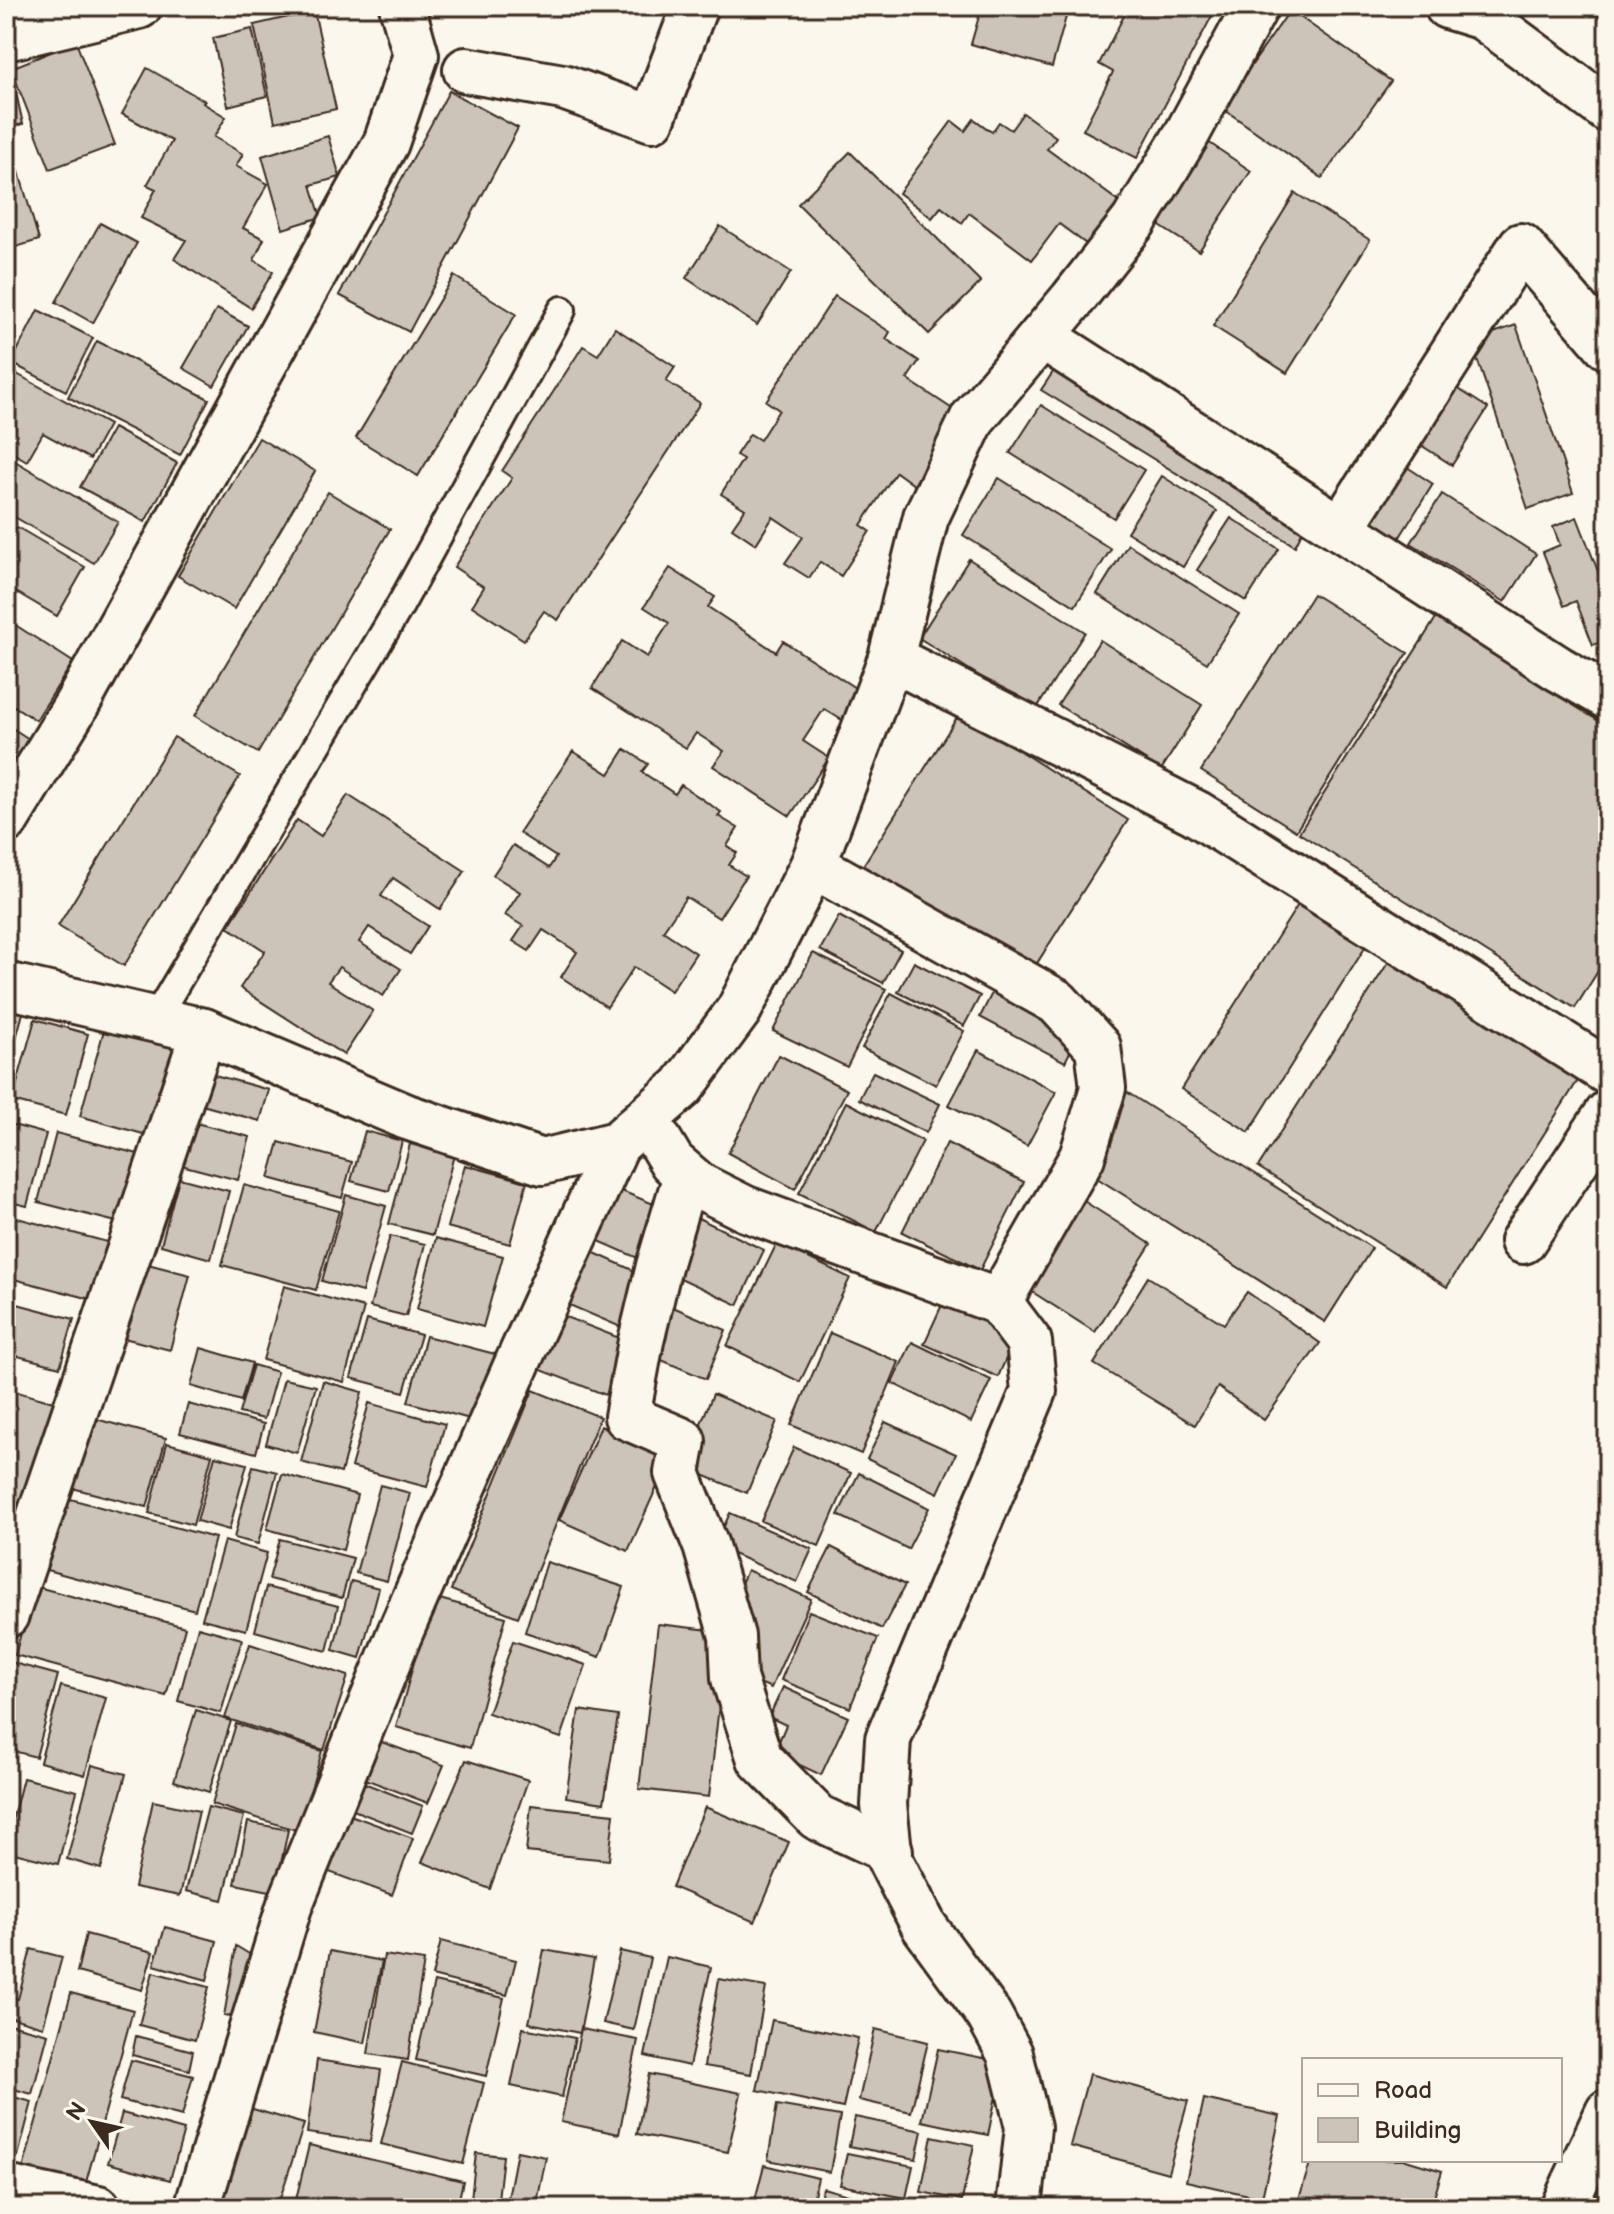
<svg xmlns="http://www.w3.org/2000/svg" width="1614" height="2214" font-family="'Balsamiq Sans',sans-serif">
<rect width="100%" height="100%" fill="#fbf7ec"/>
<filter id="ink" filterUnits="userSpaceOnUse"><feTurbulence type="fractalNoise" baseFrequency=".0125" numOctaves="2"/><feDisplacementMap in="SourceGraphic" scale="16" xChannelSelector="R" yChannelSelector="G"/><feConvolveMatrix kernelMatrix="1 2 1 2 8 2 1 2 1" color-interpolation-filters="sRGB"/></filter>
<g filter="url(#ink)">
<!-- building -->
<g fill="#ccc4b9" stroke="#3b2a1e" stroke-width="2">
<polygon points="982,6 1069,6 1052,67 971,44"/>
<polygon points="1129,6 1199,6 1213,14 1137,158 1083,130 1113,72 1099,64"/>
<polygon points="1584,6 1608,6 1608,24"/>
<polygon points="1290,10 1391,81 1322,178 1222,108"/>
<polygon points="314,11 336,109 275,122 254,25"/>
<polygon points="252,29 267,96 228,106 213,38"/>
<polygon points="76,42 115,145 50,169 11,68"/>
<polygon points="8,57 23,124 6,128 6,58"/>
<polygon points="147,68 205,101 203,103 226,117 214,137 243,154 236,166 268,184 243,228 264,239 254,260 273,272 251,308 174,259 186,240 141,218 156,189 147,185 172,141 122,114"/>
<polygon points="449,91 518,128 409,332 339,295"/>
<polygon points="1023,113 1056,137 1047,149 1129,209 1097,252 1059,224 1032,260 969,213 962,223 941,207 932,218 899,193 952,121 965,131 974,119 992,132 999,122 1011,130"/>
<polygon points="328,136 340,177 311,185 321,217 283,229 262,156"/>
<polygon points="1208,142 1251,171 1199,251 1155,223"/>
<polygon points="850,152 981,282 929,334 798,204"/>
<polygon points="16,162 39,240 6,250 6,165"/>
<polygon points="1295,193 1370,240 1287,373 1213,326"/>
<polygon points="100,223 137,243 93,323 56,302"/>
<polygon points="720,226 791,272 757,325 686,278"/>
<polygon points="454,276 516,314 418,476 356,438"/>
<polygon points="835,296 890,332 886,339 919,361 907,379 960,414 914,485 896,472 861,525 870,531 841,576 820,562 809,578 785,563 803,537 773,517 756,544 732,528 745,509 721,494 743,459 736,455 750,434 760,440 779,410 766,401"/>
<polygon points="217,309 248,326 214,386 183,368"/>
<polygon points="38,310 93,338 66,391 11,363"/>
<polygon points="1516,325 1573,493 1528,509 1471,341"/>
<polygon points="615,328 675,367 666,381 700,403 558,620 544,611 524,640 472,606 484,587 454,567 512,478 502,471 583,346 598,355"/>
<polygon points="97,341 209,399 180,455 68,397"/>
<polygon points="1061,360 1311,514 1295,546 1041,390"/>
<polygon points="6,368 109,425 90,459 43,433 27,461 6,449"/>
<polygon points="1449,383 1488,408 1452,465 1413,440"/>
<polygon points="1041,405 1144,470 1114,518 1010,453"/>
<polygon points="113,428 177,463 145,522 80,487"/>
<polygon points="259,438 315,471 234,609 178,576"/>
<polygon points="15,461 118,522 94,563 6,512 6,476"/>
<polygon points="1398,461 1433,484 1393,548 1357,526"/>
<polygon points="1162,476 1217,511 1183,567 1127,532"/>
<polygon points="999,478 1111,549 1075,606 963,535"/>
<polygon points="328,492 390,529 258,753 195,716"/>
<polygon points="1442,494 1536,554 1505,602 1411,543"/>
<polygon points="1577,517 1608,597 1608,639 1593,645 1576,601 1564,606 1543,552 1560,545 1553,527"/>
<polygon points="1231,518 1279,549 1246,601 1197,570"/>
<polygon points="17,527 85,567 57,616 6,586 6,545"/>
<polygon points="1128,544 1239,614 1207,663 1097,594"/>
<polygon points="969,559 1085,632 1035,711 919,638"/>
<polygon points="670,568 715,597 708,607 776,652 783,641 869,697 850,725 824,709 803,741 829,758 790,816 713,766 724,751 696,733 686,748 592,688 622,641 647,657 669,623 644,607"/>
<polygon points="1313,594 1408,653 1296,831 1201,771"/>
<polygon points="1436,618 1608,727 1608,955 1575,1008 1299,833"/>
<polygon points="6,619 73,662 36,720 6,701"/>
<polygon points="1100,640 1202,705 1161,770 1058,705"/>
<polygon points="960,713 1128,820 1025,982 857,875"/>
<polygon points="6,724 29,739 6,773"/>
<polygon points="174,737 240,776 124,966 58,926"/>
<polygon points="625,749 648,764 642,772 675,794 681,785 721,812 718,816 738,828 727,846 737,853 729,865 746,876 719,918 686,897 663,931 696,953 671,991 634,967 607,1007 561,977 577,952 543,930 529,951 513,941 523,926 505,915 520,892 493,875 513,845 549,868 556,857 519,833 573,751 609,774"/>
<polygon points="348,795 465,871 440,909 393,878 381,896 428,926 410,954 369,927 359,942 401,969 383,996 339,967 328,982 373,1011 344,1055 240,988 265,951 228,927 297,820 321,836"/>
<polygon points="1301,900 1368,943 1249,1132 1181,1089"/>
<polygon points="839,916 901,950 883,983 820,950"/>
<polygon points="813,953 886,989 847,1067 773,1031"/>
<polygon points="1393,955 1582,1074 1447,1287 1258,1167"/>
<polygon points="914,962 980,996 964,1026 898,992"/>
<polygon points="994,989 1079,1034 1065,1062 980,1017"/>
<polygon points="891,993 964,1031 936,1085 862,1048"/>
<polygon points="6,1009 23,1013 6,1075"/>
<polygon points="35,1019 88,1034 66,1115 12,1101"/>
<polygon points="104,1030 188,1052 164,1140 80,1116"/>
<polygon points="978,1050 1056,1092 1027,1146 949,1105"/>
<polygon points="779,1055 847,1090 795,1189 728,1153"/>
<polygon points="873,1072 940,1104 926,1133 859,1099"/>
<polygon points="211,1074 269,1090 260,1121 202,1105"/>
<polygon points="1125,1091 1372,1248 1325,1322 1078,1166"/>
<polygon points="846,1102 923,1141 876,1232 799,1193"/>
<polygon points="192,1122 250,1137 238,1180 181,1165"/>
<polygon points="6,1123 46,1134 27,1206 6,1201"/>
<polygon points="365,1131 402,1141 389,1191 351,1181"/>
<polygon points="56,1133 142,1155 124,1224 38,1202"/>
<polygon points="279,1142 352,1162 342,1198 269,1178"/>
<polygon points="947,1143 1024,1182 980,1270 902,1232"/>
<polygon points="410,1144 454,1155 433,1235 389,1224"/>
<polygon points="465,1165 527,1182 510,1244 447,1227"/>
<polygon points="179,1178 229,1191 211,1259 161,1245"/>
<polygon points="244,1185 339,1211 316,1290 222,1265"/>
<polygon points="614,1188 671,1211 649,1263 592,1238"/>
<polygon points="346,1195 386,1206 362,1292 322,1281"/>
<polygon points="1079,1198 1151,1244 1095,1332 1023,1286"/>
<polygon points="690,1214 764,1250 738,1305 663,1270"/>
<polygon points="6,1215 122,1246 106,1303 6,1277"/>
<polygon points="390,1236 425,1244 406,1316 370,1307"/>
<polygon points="436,1238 503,1256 483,1327 417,1309"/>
<polygon points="777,1243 850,1278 800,1382 727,1346"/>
<polygon points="590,1251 646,1276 623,1328 567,1304"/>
<polygon points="140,1262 190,1275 170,1350 120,1337"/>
<polygon points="1148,1277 1224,1324 1247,1292 1320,1343 1264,1420 1218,1387 1195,1425 1094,1364"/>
<polygon points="284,1286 364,1308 344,1382 263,1360"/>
<polygon points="945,1298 1018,1331 998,1377 924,1344"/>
<polygon points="6,1301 74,1319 60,1367 6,1353"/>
<polygon points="673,1307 726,1330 706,1379 652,1356"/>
<polygon points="558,1314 627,1341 606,1395 536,1368"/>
<polygon points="367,1320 421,1335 404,1392 351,1378"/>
<polygon points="830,1333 899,1362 861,1454 791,1425"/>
<polygon points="426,1336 495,1354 477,1421 408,1402"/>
<polygon points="912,1342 991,1380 971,1422 892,1383"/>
<polygon points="201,1348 252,1363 241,1401 191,1386"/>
<polygon points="253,1365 277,1372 264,1419 239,1413"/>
<polygon points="284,1379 316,1386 297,1453 266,1444"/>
<polygon points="323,1381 362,1392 341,1473 301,1462"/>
<polygon points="6,1389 57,1403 6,1550"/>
<polygon points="533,1390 600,1417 518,1617 451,1590"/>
<polygon points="713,1394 777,1421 747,1493 683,1467"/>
<polygon points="369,1403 445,1424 427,1487 351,1467"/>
<polygon points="188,1404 264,1424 256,1453 180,1433"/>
<polygon points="92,1418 166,1438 147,1507 72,1488"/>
<polygon points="885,1422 956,1454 938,1493 867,1459"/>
<polygon points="601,1426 670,1458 628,1551 559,1520"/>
<polygon points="167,1443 212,1455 193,1525 149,1513"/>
<polygon points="794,1447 851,1473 819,1546 761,1521"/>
<polygon points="215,1456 247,1464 229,1530 197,1521"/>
<polygon points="253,1466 277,1472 258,1544 234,1538"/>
<polygon points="859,1473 929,1508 908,1549 838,1515"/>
<polygon points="282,1474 357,1495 343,1550 267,1529"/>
<polygon points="380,1485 410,1493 387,1581 356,1573"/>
<polygon points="63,1497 215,1538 195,1610 43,1569"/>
<polygon points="730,1513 812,1549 797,1582 715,1546"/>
<polygon points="280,1539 353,1558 342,1598 269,1579"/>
<polygon points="224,1541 267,1553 246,1630 202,1619"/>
<polygon points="831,1547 905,1585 882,1629 808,1592"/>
<polygon points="547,1562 624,1587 600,1657 525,1632"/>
<polygon points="747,1570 811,1599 771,1688 746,1677 737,1637 750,1615 731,1606"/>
<polygon points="351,1581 379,1588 360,1658 333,1650"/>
<polygon points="34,1586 185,1627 166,1696 15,1655"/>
<polygon points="266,1587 338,1606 327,1651 255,1631"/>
<polygon points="432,1597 506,1617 470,1748 396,1727"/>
<polygon points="809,1611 878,1638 850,1708 781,1680"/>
<polygon points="658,1624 727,1632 709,1797 639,1789"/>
<polygon points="198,1627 242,1639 221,1713 178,1701"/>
<polygon points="513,1641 586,1665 561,1738 488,1713"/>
<polygon points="250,1644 348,1676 324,1750 225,1718"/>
<polygon points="6,1661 58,1675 36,1757 6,1749"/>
<polygon points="61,1686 106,1698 85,1775 40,1762"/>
<polygon points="783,1687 848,1717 821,1775 774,1753 786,1725 769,1717"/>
<polygon points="196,1710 231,1721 209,1792 174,1781"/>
<polygon points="579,1710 618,1716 604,1803 566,1797"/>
<polygon points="236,1724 322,1751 299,1831 212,1804"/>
<polygon points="379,1741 444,1765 428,1803 365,1779"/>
<polygon points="466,1760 528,1780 490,1889 422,1862"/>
<polygon points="92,1765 126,1774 101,1869 67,1859"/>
<polygon points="23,1778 77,1791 58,1864 6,1851 6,1844"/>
<polygon points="364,1783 423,1806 412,1833 353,1810"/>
<polygon points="153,1801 199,1811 180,1896 134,1887"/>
<polygon points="531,1805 614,1814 609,1860 526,1852"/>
<polygon points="208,1807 244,1816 223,1900 186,1891"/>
<polygon points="705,1807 789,1842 755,1922 672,1887"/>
<polygon points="342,1812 413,1838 392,1895 321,1869"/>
<polygon points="248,1822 288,1830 275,1892 235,1884"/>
<polygon points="165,1927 217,1941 207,1980 154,1965"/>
<polygon points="86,1934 153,1952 142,1990 77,1972"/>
<polygon points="441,1941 516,1960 507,1995 432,1976"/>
<polygon points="236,1946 259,1960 243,2017 224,2016"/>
<polygon points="31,1949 62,1957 43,2027 6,2016 6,1996 18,1999"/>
<polygon points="544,1950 594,1959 580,2033 529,2023"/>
<polygon points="330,1951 382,1961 365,2043 314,2032"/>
<polygon points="620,1951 650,1958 634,2030 603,2023"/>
<polygon points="384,1955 424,1961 408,2060 368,2054"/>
<polygon points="667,1957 711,1967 689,2066 645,2056"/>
<polygon points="153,1972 209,1987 195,2040 139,2025"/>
<polygon points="719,1979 766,1987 751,2074 704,2066"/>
<polygon points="434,1982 504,1998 486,2076 416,2060"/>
<polygon points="71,1993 133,2010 85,2186 23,2169"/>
<polygon points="772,2020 858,2038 843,2108 757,2090"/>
<polygon points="6,2023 48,2034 32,2094 6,2087"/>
<polygon points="523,2028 575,2038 562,2097 511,2086"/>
<polygon points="581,2029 638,2040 619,2134 561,2122"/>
<polygon points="875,2029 928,2042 911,2112 859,2100"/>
<polygon points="136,2036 193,2051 189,2070 132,2055"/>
<polygon points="938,2049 1003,2062 988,2135 922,2121"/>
<polygon points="131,2060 193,2076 182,2116 120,2100"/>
<polygon points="317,2060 381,2070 370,2142 307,2133"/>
<polygon points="402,2062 484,2083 463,2164 381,2144"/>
<polygon points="649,2074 741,2093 728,2152 637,2134"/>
<polygon points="1089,2074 1188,2101 1168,2173 1070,2146"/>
<polygon points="6,2095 32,2102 18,2156 6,2153"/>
<polygon points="1204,2099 1280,2116 1262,2198 1186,2181"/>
<polygon points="777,2105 840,2116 830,2172 768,2160"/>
<polygon points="246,2107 304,2124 277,2208 217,2208"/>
<polygon points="122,2113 184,2130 170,2180 108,2163"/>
<polygon points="855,2117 922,2131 916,2159 849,2146"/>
<polygon points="932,2136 974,2145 962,2200 921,2192"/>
<polygon points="309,2145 463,2181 457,2208 294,2208"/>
<polygon points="517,2151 546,2157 536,2208 506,2208"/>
<polygon points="476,2153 503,2156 497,2208 470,2208"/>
<polygon points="847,2153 913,2166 906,2198 840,2185"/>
<polygon points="1311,2160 1406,2160 1442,2171 1431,2208 1320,2208 1298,2202"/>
<polygon points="764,2165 818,2178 811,2208 753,2208"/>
<polygon points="823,2188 862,2199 859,2208 817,2208"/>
<polygon points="865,2198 911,2208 863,2208"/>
</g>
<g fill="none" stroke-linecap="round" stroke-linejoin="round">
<!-- lane casing -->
<g stroke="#3b2a1e" stroke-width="32">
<polyline id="lane" points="155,1019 401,604 562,310"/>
</g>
<!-- street casing -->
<g stroke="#3b2a1e" stroke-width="50">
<g id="street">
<polyline points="466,70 563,87 652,119 695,6"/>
<polyline points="1042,336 1559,669 1608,697"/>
<polyline points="1341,528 1521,246 1608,347"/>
<polyline points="891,658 1196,813 1608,1072"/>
<polyline points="6,820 77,704 386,143 416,55 402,6"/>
<polyline points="813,865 1057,1002 1098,1047 1103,1088 1082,1157 999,1302"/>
<polyline points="6,985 204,1031 407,1117 542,1162 617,1144 682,1087 739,1010 813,865 891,658 926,517 973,418 1072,300 1134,221 1187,134 1256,6"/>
<polyline points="646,1119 672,1162 700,1186 746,1209 999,1302 1029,1342 1034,1391 888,1739 884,1805 890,1860 924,1926 989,2015 1010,2054 1028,2127 1019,2208"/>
<polyline points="686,1175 659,1266 641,1341 627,1417 683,1441 677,1473 706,1546 732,1636 734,1678 760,1759 817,1817 890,1851"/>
<polyline points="1523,1241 1608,1113"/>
<polyline points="6,1615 204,1031"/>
<polyline points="6,2188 98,2208"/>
<polyline points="197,2208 289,1907 399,1635 517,1364 617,1144"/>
</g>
</g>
<!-- secondary casing -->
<g stroke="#3b2a1e" stroke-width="50">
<g id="secondary">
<polyline points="1447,6 1483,17 1608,110"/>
<polyline points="6,38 139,6"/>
<polyline points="1563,2208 1608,2112"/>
</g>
</g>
<!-- lane -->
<use href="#lane" stroke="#fbf7ec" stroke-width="26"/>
<!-- street -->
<use href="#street" stroke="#fbf7ec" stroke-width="44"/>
<!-- secondary -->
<use href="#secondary" stroke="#fbf7ec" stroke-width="44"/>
</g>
</g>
<!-- margin -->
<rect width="1614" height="2214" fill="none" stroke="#fbf7ec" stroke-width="32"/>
<rect x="16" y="16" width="1582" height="2182" fill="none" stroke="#3b2a1e" stroke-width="3" filter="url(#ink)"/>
<!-- legend -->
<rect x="1302" y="2058" width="260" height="104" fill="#fbf7ec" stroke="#aea59a" stroke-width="2"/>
<rect x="1318" y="2084" width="40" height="12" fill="#fbf7ec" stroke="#aea59a" stroke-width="2"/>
<text x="1374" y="2098" font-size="24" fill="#3b2a1e">Road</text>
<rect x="1318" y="2118" width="40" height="24" fill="#ccc4b9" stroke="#aea59a" stroke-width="2"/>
<text x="1374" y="2138" font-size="24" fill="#3b2a1e">Building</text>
<!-- north arrow -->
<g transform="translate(92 2122) rotate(304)" stroke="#fbf7ec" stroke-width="6" paint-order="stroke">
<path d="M0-6L14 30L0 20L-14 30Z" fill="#3b2a1e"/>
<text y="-12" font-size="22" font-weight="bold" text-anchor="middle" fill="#3b2a1e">N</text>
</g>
</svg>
